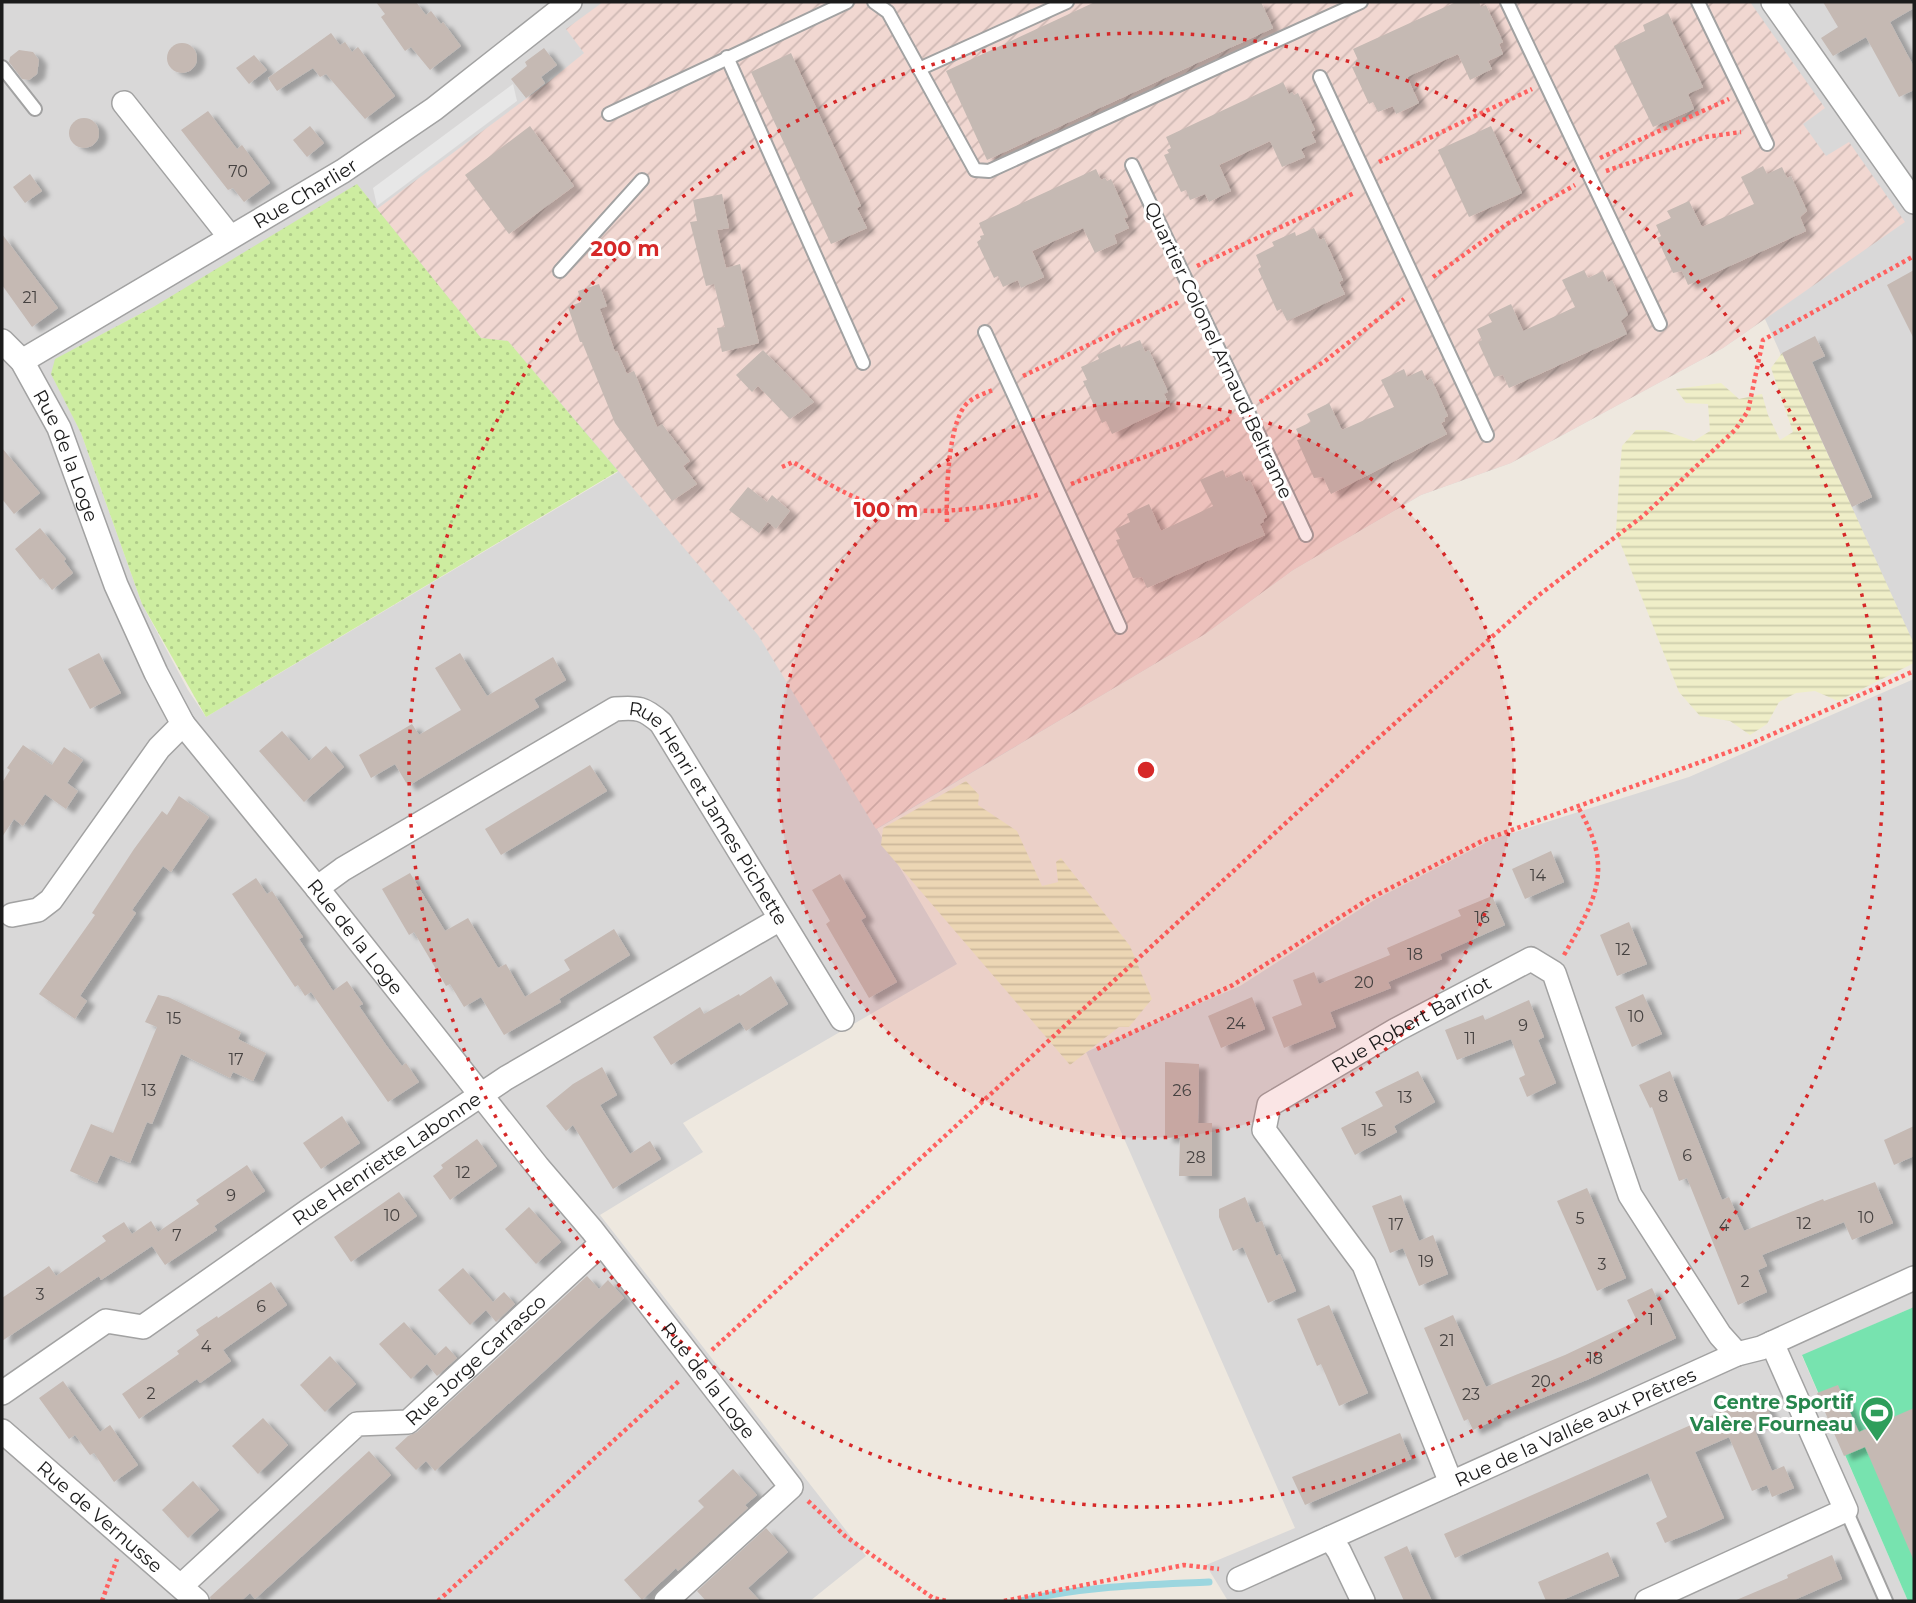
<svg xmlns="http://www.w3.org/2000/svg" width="1916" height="1603" font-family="Montserrat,sans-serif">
<defs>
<pattern id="military-furrows" width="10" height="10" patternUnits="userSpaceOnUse" patternTransform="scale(1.75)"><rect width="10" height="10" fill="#f1d7d1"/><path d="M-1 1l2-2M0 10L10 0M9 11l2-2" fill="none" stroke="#ceb8b3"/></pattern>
<pattern id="farmland-rules" width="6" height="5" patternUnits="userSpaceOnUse" patternTransform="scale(1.75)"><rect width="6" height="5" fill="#efeec8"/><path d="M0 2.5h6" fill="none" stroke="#ccccab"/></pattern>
<pattern id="garden-dots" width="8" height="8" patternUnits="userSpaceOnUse" patternTransform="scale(1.75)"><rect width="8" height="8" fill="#cdeda0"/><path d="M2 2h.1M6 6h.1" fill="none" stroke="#afcb89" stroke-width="1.8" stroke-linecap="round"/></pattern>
<filter id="shadow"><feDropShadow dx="8" dy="4.5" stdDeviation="2" flood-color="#0004"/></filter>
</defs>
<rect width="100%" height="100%" fill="#eee8df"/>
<!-- residential -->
<g fill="#d9d8d8" fill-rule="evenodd">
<path d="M2,2H1914V653L1765,319L1723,348L1511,463L1421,495L1293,570L1205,634L877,829L957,964L683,1123L703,1152L600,1215L866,1556L810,1601H2ZM155,306L508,341L618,472L206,717L188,690L142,604L81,433L52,374L56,359Z"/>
<polygon points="1914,679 1914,1307 1802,1356 1908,1601 1228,1601 1206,1565 1295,1528 1086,1052 1240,986 1376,899 1493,839 1689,777"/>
</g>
<!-- military -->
<polygon fill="url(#military-furrows)" points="603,2 1750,2 1825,108 1803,124 1826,156 1849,142 1905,222 1723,348 1511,463 1421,495 1293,570 1205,634 876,829 758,635 508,341 481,338 377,209 546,84 584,53 566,29"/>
<!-- farmland -->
<g fill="url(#farmland-rules)">
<polygon points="1782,353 1914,644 1914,663 1838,701 1815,691 1796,693 1779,702 1767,724 1750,735 1730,721 1700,716 1679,692 1616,532 1619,482 1622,446 1636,430 1663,430 1694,441 1710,431 1708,404 1686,403 1676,389 1721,383 1739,399 1762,394 1768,415 1780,440 1793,432 1771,368"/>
<polygon points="966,781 979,795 978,805 1017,831 1042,886 1058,882 1056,862 1061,858 1130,946 1152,999 1129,1027 1119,1027 1070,1065 881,845 883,828"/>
</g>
<!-- garden -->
<polygon fill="url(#garden-dots)" points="357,184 481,338 508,341 618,471 206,717 142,604 81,433 51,374 55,359 155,306"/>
<!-- pitch -->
<polygon fill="#77e3af" points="1914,1307 1914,1601 1908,1601 1802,1355"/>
<!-- parking -->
<polygon fill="#e7e7e7" points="513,84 517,101 377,206 373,188"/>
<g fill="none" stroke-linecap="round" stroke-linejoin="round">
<!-- stream -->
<path stroke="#9cd6df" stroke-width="7" d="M1021,1601C1083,1586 1145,1585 1209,1582"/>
</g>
<!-- building -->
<g fill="#c5b9b3" filter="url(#shadow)">
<polygon points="376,2 416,2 426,15 431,11 441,24 443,22 461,46 430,70 411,47 405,51 381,17 385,14"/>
<polygon points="1095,2 1261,2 1273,28 987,160 946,71"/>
<polygon points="1456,2 1479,2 1481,7 1486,5 1503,42 1499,44 1503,54 1488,61 1492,69 1470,80 1458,54 1407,77 1419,103 1396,114 1393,106 1378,112 1373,102 1369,104 1352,67 1356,66 1354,62 1358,60 1353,49"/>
<polygon points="1823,2 1914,2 1914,8 1890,22 1914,67 1914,90 1899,97 1866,37 1833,56 1821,38 1838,27"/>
<polygon points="1668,13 1703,87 1688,94 1694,109 1653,127 1614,46 1645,31 1643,25"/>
<polygon points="331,33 340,45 345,42 352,52 358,47 395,96 365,119 326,74 320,77 313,68 277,91 268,78"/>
<circle cx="182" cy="58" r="15"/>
<polygon points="544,48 557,65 541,77 545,83 526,98 511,79 527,66 525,62"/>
<polygon points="19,50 33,52 39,60 37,74 29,80 22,79 9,62 10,57"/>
<polygon points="791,53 861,206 857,208 867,228 831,244 751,72"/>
<polygon points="254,55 267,70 249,84 236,68"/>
<polygon points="1283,82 1289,94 1292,92 1294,95 1298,93 1315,130 1311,132 1316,142 1301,149 1305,157 1282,167 1270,141 1219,165 1231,191 1209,202 1205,194 1190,200 1186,190 1181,192 1164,155 1169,153 1167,150 1171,148 1166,137"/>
<polygon points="208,111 237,149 242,145 270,183 244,202 233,188 228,190 181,130"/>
<circle cx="84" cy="133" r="15"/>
<polygon points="310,126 324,143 307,157 293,140"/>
<polygon points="530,126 574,186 509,234 465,175"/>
<polygon points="1491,126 1522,193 1469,217 1438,150"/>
<polygon points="1763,166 1767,174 1782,167 1787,178 1791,176 1807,211 1800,217 1806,231 1688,285 1682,271 1673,273 1657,238 1661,236 1656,225 1671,218 1667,211 1689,201 1702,227 1754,204 1741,177"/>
<polygon points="1096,169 1101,180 1105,178 1107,181 1111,179 1128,217 1124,218 1129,228 1114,235 1117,243 1095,253 1083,228 1032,251 1044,277 1021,288 1018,280 1003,287 998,276 994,278 977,242 981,239 980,236 984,235 979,223"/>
<polygon points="30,174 42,191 25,203 13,187"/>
<polygon points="722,194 729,228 717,230 726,268 740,264 759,343 722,352 717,328 725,327 714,284 706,286 690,222 697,221 693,200"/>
<polygon points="1314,228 1320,240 1324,238 1343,280 1339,282 1345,294 1287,321 1281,309 1277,311 1258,269 1261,267 1256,255 1274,246 1272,242 1295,232 1296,236"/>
<polygon points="2,234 58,308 32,327 2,285"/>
<polygon points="1584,270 1588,278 1603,271 1608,282 1612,280 1628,315 1621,321 1627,334 1509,388 1503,375 1494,377 1478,342 1482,340 1477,329 1492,322 1488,315 1511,304 1523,331 1575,307 1562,280"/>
<polygon points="1914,270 1914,339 1887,285"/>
<polygon points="599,284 607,306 600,309 615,352 617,351 627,374 634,371 657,427 662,424 690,461 683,466 697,484 672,501 615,423 582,342 580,342 568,307 581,302 578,291"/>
<polygon points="1815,336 1825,356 1812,362 1872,497 1852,507 1782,353"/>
<polygon points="1140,340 1145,352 1149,350 1168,392 1164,394 1170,406 1112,434 1106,421 1102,423 1083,381 1087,380 1081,367 1099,359 1097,355 1120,344 1121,348"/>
<polygon points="763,350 814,402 790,419 758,386 752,392 736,375"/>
<polygon points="1404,369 1407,377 1422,370 1427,381 1431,378 1448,416 1444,418 1445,421 1441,423 1447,434 1331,494 1323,477 1314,478 1297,440 1301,439 1296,429 1311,422 1307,414 1329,403 1342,430 1394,407 1381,380"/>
<polygon points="2,448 40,493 14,514 2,499"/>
<polygon points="1223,470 1226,478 1241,471 1246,482 1250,480 1267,517 1263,519 1264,522 1260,524 1265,535 1147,588 1142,577 1133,578 1116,540 1120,539 1115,529 1130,522 1127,514 1149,504 1161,531 1213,506 1200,480"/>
<polygon points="748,487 767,502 772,495 790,511 776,529 768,522 759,533 729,510"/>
<polygon points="40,528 66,559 64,561 73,573 52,590 43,578 40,580 15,549"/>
<polygon points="99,653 121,693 90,709 68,669"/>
<polygon points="460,653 487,696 553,657 566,680 534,699 539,707 408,786 395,764 371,778 359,755 412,724 419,735 461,710 435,668"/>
<polygon points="282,731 309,761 326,746 344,767 304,802 259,751"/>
<polygon points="23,745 52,765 64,747 83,760 67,783 78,791 66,809 45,794 23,826 14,819 2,837 2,783 10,770 7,768"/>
<polygon points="590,765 607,791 501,855 485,829"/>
<polygon points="179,796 209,817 171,872 163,866 132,910 136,913 80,996 87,1001 75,1019 39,994 95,915 92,913 134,849 162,811 167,815"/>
<polygon points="1551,851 1564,882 1525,899 1512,869"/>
<polygon points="410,873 445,931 468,918 498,968 506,964 525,997 570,970 564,960 614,929 630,955 559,999 561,1002 504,1035 481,997 464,1007 450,984 446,986 414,932 409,935 382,889"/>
<polygon points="840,874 866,917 861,920 897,982 869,998 826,924 830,921 812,890"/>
<polygon points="256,878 267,894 272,891 303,937 299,939 333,991 347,981 363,1004 359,1006 386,1045 402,1066 406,1063 419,1082 388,1102 311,992 305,996 298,985 295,987 232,894"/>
<polygon points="1492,896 1505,925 1440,954 1442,959 1388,982 1391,988 1330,1012 1336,1027 1284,1048 1272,1017 1302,1005 1293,980 1314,972 1319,984 1390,955 1387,948 1461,916 1458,910"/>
<polygon points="1629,922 1647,964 1617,976 1600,935"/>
<polygon points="771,976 788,1004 746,1031 740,1022 671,1065 653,1037 700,1007 704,1014 739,994 740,996"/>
<polygon points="1643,994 1662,1034 1632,1047 1615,1007"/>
<polygon points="158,995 168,997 241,1032 238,1039 266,1053 253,1081 233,1072 230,1078 181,1054 152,1124 147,1122 130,1163 110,1155 97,1183 70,1171 91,1124 113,1133 157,1027 145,1022"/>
<polygon points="1252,997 1265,1029 1221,1048 1208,1016"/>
<polygon points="1529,1000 1544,1037 1538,1040 1556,1083 1527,1097 1519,1078 1525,1075 1511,1039 1457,1060 1445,1030 1483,1015 1485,1020"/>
<polygon points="1165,1062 1199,1064 1198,1123 1212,1123 1212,1176 1179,1176 1180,1138 1165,1138"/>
<polygon points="602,1067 617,1095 600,1105 630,1154 650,1141 661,1159 613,1189 573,1125 566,1131 546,1106 573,1084"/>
<polygon points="1418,1071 1435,1102 1394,1126 1397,1132 1355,1155 1341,1128 1383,1106 1375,1092"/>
<polygon points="1670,1071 1722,1200 1729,1197 1744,1231 1823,1199 1824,1201 1875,1182 1893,1223 1852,1240 1844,1222 1762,1255 1767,1266 1758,1270 1767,1292 1738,1305 1687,1178 1679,1181 1652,1107 1650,1108 1639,1085"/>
<polygon points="342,1116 360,1143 321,1169 303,1143"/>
<polygon points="1914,1126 1914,1156 1894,1165 1884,1140"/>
<polygon points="477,1139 497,1166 450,1200 433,1176 443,1168 441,1165"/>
<polygon points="247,1165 265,1191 214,1226 217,1230 165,1265 152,1246 101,1280 99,1276 2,1341 2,1298 49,1266 56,1276 106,1241 102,1236 124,1222 132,1234 151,1221 158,1232 199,1204 196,1200"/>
<polygon points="1587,1188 1626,1278 1597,1291 1557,1201"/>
<polygon points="399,1192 417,1216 351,1262 334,1237"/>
<polygon points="1401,1195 1419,1241 1433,1235 1448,1274 1419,1286 1403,1248 1390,1253 1372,1206"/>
<polygon points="1245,1197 1256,1223 1262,1221 1276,1256 1280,1254 1296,1291 1268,1303 1243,1247 1233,1251 1219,1217 1219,1209"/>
<polygon points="529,1207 561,1242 536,1264 505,1229"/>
<polygon points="463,1268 493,1302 504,1292 515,1304 496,1322 486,1310 470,1325 438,1290"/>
<polygon points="587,1276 599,1289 608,1280 624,1298 435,1471 426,1461 416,1470 395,1448 408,1436 417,1432"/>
<polygon points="271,1282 287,1305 223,1350 231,1361 200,1383 197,1379 139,1419 122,1394 179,1354 177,1351 199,1335 196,1330 217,1316 218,1318"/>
<polygon points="1652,1288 1676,1338 1589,1379 1493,1418 1494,1420 1473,1430 1468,1419 1464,1421 1424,1328 1453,1315 1486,1387 1565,1355 1637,1321 1627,1300"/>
<polygon points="1329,1305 1368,1393 1339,1406 1321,1364 1317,1366 1297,1319"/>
<polygon points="404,1322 435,1356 446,1346 457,1358 437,1376 427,1364 411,1379 379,1344"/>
<polygon points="330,1356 356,1384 325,1412 300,1385"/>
<polygon points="63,1381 100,1432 110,1425 138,1465 114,1482 94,1453 90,1455 75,1435 69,1439 39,1398"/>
<polygon points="1838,1385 1859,1432 1914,1408 1914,1561 1865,1447 1844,1456 1833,1431 1817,1393"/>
<polygon points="1761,1394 1772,1418 1753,1426 1772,1471 1784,1466 1794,1488 1772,1497 1767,1485 1752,1491 1729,1437 1695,1452 1724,1518 1698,1530 1665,1543 1656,1523 1667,1517 1648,1473 1455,1558 1444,1534"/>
<polygon points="263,1418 288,1445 258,1474 232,1446"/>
<polygon points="1400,1433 1411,1459 1305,1505 1292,1477"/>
<polygon points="369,1451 391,1475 255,1599 250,1593 241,1601 211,1601 210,1597"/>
<polygon points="733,1469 757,1495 745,1505 748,1508 678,1571 676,1568 642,1600 624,1580 704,1507 698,1501"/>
<polygon points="193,1481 219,1510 188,1538 162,1510"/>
<polygon points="766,1528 788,1552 748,1588 760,1601 706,1601 697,1591"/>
<polygon points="1407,1546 1423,1582 1432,1601 1404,1601 1384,1557"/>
<polygon points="1608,1552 1619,1576 1560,1601 1546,1601 1538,1582"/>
<polygon points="1832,1555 1842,1579 1792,1601 1734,1601 1788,1578 1787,1575"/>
</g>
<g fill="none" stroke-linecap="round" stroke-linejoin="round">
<!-- lane casing -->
<g stroke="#a2a2a2" stroke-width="16">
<g id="lane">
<polyline points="874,2 888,12 975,170 989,171 1361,2"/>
<polyline points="1507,2 1660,324"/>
<polyline points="1698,2 1767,144"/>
<polyline points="727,57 863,363"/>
<polyline points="2,67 35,109"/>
<polyline points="919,69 1067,2"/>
<polyline points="1320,77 1487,435"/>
<polyline points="609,114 847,2"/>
<polyline points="1132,165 1306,535"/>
<polyline points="560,271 642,180"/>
<polyline points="985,332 1120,627"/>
<polyline points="1846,1510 1886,1601"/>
</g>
</g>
<!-- street casing -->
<g stroke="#a2a2a2" stroke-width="26">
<g id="street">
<polyline points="1773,2 1914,202"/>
<polyline points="124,103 230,237"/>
<path id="s1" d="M2,341L22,361L59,428L116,585L156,673L183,724L317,888L538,1167L592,1230L791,1487L666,1601"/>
<path id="s2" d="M22,361L343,171L434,109L570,2"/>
<path id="s3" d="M317,888L343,869L615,709C638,707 644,708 661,723L842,1019"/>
<polyline points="12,915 38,910 51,900 159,748 183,724"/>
<path id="s4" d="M2,1393L106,1321L143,1327L308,1211L506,1078L780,919"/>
<path id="s5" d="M2,1431L197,1601"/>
<path id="s6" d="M1451,1483L1364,1265L1264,1130L1269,1105L1396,1030L1531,959L1554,973L1630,1195L1720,1335L1737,1354"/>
<polyline points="1330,1538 1339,1551 1363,1601"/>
<path id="s7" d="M1239,1579L1737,1354L1761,1348L1914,1278"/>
<path id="s8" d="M181,1586L357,1424L408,1422L602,1243"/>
<polyline points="1647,1601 1846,1510 1772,1343"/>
</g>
</g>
<!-- path -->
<g stroke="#ff615f" stroke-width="4.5" stroke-dasharray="3.5 3.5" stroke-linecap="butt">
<polyline points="1600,158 1729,99"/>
<polyline points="1379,162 1532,89"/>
<polyline points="1606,171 1706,137 1741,132"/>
<polyline points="1197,266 1354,193"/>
<polyline points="1433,277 1507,224 1575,185"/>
<polyline points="1023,376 1179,302"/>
<polyline points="1260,402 1325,361 1404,299"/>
<path d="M782,467L793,462C822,480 856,503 890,508C939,515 993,509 1040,494"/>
<polyline points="1071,484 1182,443 1231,418"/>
<path d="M947,522C946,494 948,429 964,407C970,398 983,394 993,390"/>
<path d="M1564,955C1597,897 1614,869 1578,807"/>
<polyline points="1097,1049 1233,985 1367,900 1484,840 1748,745 1914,671"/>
<polyline points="712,1350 1375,741 1539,595 1643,516 1735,430 1748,411 1763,340 1914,256"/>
<polyline points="808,1501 845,1536 933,1598 947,1601"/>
<polyline points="102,1601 117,1559"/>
<polyline points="438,1601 680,1380"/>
<polyline points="1004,1601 1184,1565 1219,1569"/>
</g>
<!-- lane -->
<use href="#lane" stroke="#fff" stroke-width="12"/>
<!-- street -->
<use href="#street" stroke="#fff" stroke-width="23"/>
</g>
<!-- distance rings -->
<circle cx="1146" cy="770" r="368" fill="#d62828" fill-opacity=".12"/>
<g fill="none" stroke="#d62828" stroke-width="3.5" stroke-dasharray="3.5 7">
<circle cx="1146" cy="770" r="368"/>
<circle cx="1146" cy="770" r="737"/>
</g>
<!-- icons -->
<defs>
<g id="stadium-pin" transform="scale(1.75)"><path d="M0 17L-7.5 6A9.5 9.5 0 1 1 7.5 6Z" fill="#2e9e5b" stroke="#fff"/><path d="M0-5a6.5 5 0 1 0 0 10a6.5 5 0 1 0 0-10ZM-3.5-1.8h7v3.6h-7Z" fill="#fff"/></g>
</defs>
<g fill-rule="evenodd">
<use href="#stadium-pin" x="1877" y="1413"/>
</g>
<g text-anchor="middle" stroke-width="6" stroke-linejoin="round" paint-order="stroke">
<!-- number labels -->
<g font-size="16" fill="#464241">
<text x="238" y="177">70</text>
<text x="30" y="303">21</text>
<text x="1538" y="881">14</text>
<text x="1482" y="923">16</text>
<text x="1623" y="955">12</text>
<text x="1415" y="960">18</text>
<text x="1364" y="988">20</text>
<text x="1636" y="1022">10</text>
<text x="174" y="1024">15</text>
<text x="1236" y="1029">24</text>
<text x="1523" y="1031">9</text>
<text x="1470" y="1044">11</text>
<text x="236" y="1065">17</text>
<text x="149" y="1096">13</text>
<text x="1182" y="1096">26</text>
<text x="1663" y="1102">8</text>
<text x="1405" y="1103">13</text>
<text x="1369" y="1136">15</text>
<text x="1687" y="1161">6</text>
<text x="1196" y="1163">28</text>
<text x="463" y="1178">12</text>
<text x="231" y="1201">9</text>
<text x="392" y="1221">10</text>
<text x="1866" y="1223">10</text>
<text x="1580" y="1224">5</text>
<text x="1804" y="1229">12</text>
<text x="1396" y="1230">17</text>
<text x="1724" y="1231">4</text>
<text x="177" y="1241">7</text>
<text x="1426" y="1267">19</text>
<text x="1602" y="1270">3</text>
<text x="1745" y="1287">2</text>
<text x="40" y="1300">3</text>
<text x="261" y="1312">6</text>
<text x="1651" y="1325">1</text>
<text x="1447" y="1346">21</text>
<text x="206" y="1352">4</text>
<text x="1595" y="1364">18</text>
<text x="1541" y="1387">20</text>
<text x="151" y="1399">2</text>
<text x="1471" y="1400">23</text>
</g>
<!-- street labels -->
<g font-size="19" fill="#1b1b1b" stroke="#fff">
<text dy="7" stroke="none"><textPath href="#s2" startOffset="329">Rue Charlier</textPath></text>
<text transform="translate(1219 350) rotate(65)" y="7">Quartier Colonel Arnaud Beltrame</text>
<text dy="7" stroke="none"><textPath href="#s1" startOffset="133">Rue de la Loge</textPath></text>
<text dy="7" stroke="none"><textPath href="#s3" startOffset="497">Rue Henri et James Pichette</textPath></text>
<text dy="7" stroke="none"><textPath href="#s1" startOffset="700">Rue de la Loge</textPath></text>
<text dy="7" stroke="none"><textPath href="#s6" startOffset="592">Rue Robert Barriot</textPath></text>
<text dy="7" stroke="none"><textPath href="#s4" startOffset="460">Rue Henriette Labonne</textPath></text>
<text dy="7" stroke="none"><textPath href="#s8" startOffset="382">Rue Jorge Carrasco</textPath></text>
<text dy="7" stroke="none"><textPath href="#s1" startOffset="1267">Rue de la Loge</textPath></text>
<text dy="7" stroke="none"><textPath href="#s7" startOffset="369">Rue de la Vallée aux Prêtres</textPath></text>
<text dy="7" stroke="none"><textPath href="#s5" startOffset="130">Rue de Vernusse</textPath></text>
</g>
<!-- leisure labels -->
<g font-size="19" font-weight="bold" fill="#27864d" stroke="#fff" text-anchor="end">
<text x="1853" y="1409">Centre Sportif<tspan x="1853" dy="22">Valère Fourneau</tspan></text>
</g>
</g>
<circle cx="1146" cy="770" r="10" fill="#d62828" stroke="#fff" stroke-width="3.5"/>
<g font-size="21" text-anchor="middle" font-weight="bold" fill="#d62828" stroke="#fff" stroke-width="6" stroke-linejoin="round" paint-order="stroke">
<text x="625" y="256">200 m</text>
<text x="886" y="517">100 m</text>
</g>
<!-- border -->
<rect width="1916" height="1603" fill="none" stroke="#1b1b1b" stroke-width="7"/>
</svg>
